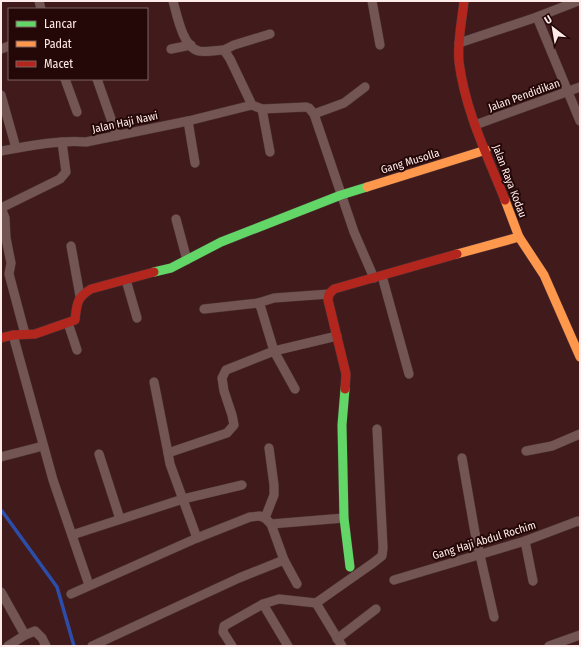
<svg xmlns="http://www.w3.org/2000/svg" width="581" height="647" font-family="'Fira Sans Condensed',sans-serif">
<rect width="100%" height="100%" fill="#411a1c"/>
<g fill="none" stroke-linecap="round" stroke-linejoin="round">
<!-- stream -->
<polyline stroke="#2d4daa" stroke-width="3.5" points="1,512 2,511 57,587 74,646"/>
<!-- street casing -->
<g stroke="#4b3233" stroke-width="10">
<g id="street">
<polyline points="39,1 41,9"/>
<path d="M173,1C177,15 183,48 199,51C207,53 216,50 224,50L230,59L252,105L262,109L306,107L309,108L314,114L354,232L374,278"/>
<polyline points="372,1 380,45"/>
<polyline points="537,17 580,121"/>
<polyline points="459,43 537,17 578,1"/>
<polyline points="1,49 9,46"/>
<polyline points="171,49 191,45"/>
<polyline points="224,50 234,45 270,34"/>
<polyline points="65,79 77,112"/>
<polyline points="97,79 117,136"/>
<polyline points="1,95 16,148"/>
<polyline points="262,109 270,152"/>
<polyline points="314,114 344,103 365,87"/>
<polyline points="188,121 195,163"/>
<polyline points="475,125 580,87"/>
<path d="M1,151C29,146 57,140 86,142L188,121L252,105"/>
<polyline points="1,208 5,218 6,238 11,263 9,274 25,334"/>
<polyline points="1,208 60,179 66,172 62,142"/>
<polyline points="176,219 187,260"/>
<polyline points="71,246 80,296"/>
<polyline points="382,276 409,374"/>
<polyline points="126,280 137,318"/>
<polyline points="204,309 258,303"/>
<polyline points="68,323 77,350"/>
<polyline points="13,335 53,480 89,585"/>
<polyline points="154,382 168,453"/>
<polyline points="295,389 274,351 261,308 258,303 274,298 329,294"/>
<polyline points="526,451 552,446 580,434"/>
<polyline points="99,454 120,519"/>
<polyline points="1,457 43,446"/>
<polyline points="462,458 475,533 494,617"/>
<polyline points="265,518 274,495 274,485 269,448"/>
<polyline points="271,524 344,518"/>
<polyline points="72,535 183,499 242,485"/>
<polyline points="197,538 170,464 168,453 227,433 234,425 232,415 224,391 222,378 226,370 274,351 337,336"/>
<polyline points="525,541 533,581"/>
<polyline points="394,580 525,541 578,521 580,522"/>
<polyline points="1,592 25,635"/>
<polyline points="71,594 197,538 250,517 260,516 265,518 271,524 284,560 297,584"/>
<polyline points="316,603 373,563 382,556 383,548 377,429"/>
<polyline points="316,603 342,646"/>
<polyline points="263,604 288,646"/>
<polyline points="337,639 376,609"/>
<polyline points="8,646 25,635 35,631 42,638 46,646"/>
<polyline points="92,646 239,578 284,560"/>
<polyline points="232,646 223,632 224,626 263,604 279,599 316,603"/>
<polyline points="549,646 580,635"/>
</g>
</g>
<!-- fast casing -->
<g stroke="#4b3233" stroke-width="10">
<g id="fast">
<polyline points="154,272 171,268 221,242 341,195 367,187"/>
<polyline points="345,389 342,425 344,518 350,567"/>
</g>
</g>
<!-- slow casing -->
<g stroke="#4b3233" stroke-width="10">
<g id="slow">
<polyline points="367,187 486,150"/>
<polyline points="505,200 519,237 544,275 580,357"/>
<polyline points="457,254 519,237"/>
</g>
</g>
<!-- jam casing -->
<g stroke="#4b3233" stroke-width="10">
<g id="jam">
<path d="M464,1C462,21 457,42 459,62C465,110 487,155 505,200"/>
<path d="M1,338L13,335L35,334L75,320C77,304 76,298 91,289L154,272"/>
<polyline points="345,389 346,374 328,300 329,294 334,289 457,254"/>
</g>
</g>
<!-- street -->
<use href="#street" stroke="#735553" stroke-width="9"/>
<!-- fast -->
<use href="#fast" stroke="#63d668" stroke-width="9"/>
<!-- slow -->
<use href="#slow" stroke="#ff974d" stroke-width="9"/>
<!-- jam -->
<use href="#jam" stroke="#b3261e" stroke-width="9"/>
</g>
<g text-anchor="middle" stroke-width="4" stroke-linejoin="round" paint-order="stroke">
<!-- street labels -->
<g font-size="11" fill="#ffecea" stroke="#240707">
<text transform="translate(524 95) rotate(-20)" y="4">Jalan Pendidikan</text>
<text transform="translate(125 122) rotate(-12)" y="4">Jalan Haji Nawi</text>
<text transform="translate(410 161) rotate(-17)" y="4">Gang Musolla</text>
<text transform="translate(510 181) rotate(69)" y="4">Jalan Raya Kodau</text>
<text transform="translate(484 540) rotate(-17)" y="4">Gang Haji Abdul Rochim</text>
</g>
</g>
<!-- border -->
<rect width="581" height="647" fill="none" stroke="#ffecea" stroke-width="4"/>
<!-- legend -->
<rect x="8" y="8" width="140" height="72" fill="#240707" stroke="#7c6362"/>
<rect x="16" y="21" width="20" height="6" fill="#63d668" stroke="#7c6362"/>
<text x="44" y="28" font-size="12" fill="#ffecea">Lancar</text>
<rect x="16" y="41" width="20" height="6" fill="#ff974d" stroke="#7c6362"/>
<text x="44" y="48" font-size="12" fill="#ffecea">Padat</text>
<rect x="16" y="61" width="20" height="6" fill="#b3261e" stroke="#7c6362"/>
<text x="44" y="68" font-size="12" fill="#ffecea">Macet</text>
<!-- north arrow -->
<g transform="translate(553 28) rotate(329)" stroke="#240707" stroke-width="3" paint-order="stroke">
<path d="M0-3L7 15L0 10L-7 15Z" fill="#ffecea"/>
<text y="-6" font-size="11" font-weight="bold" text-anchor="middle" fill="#ffecea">U</text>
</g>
</svg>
